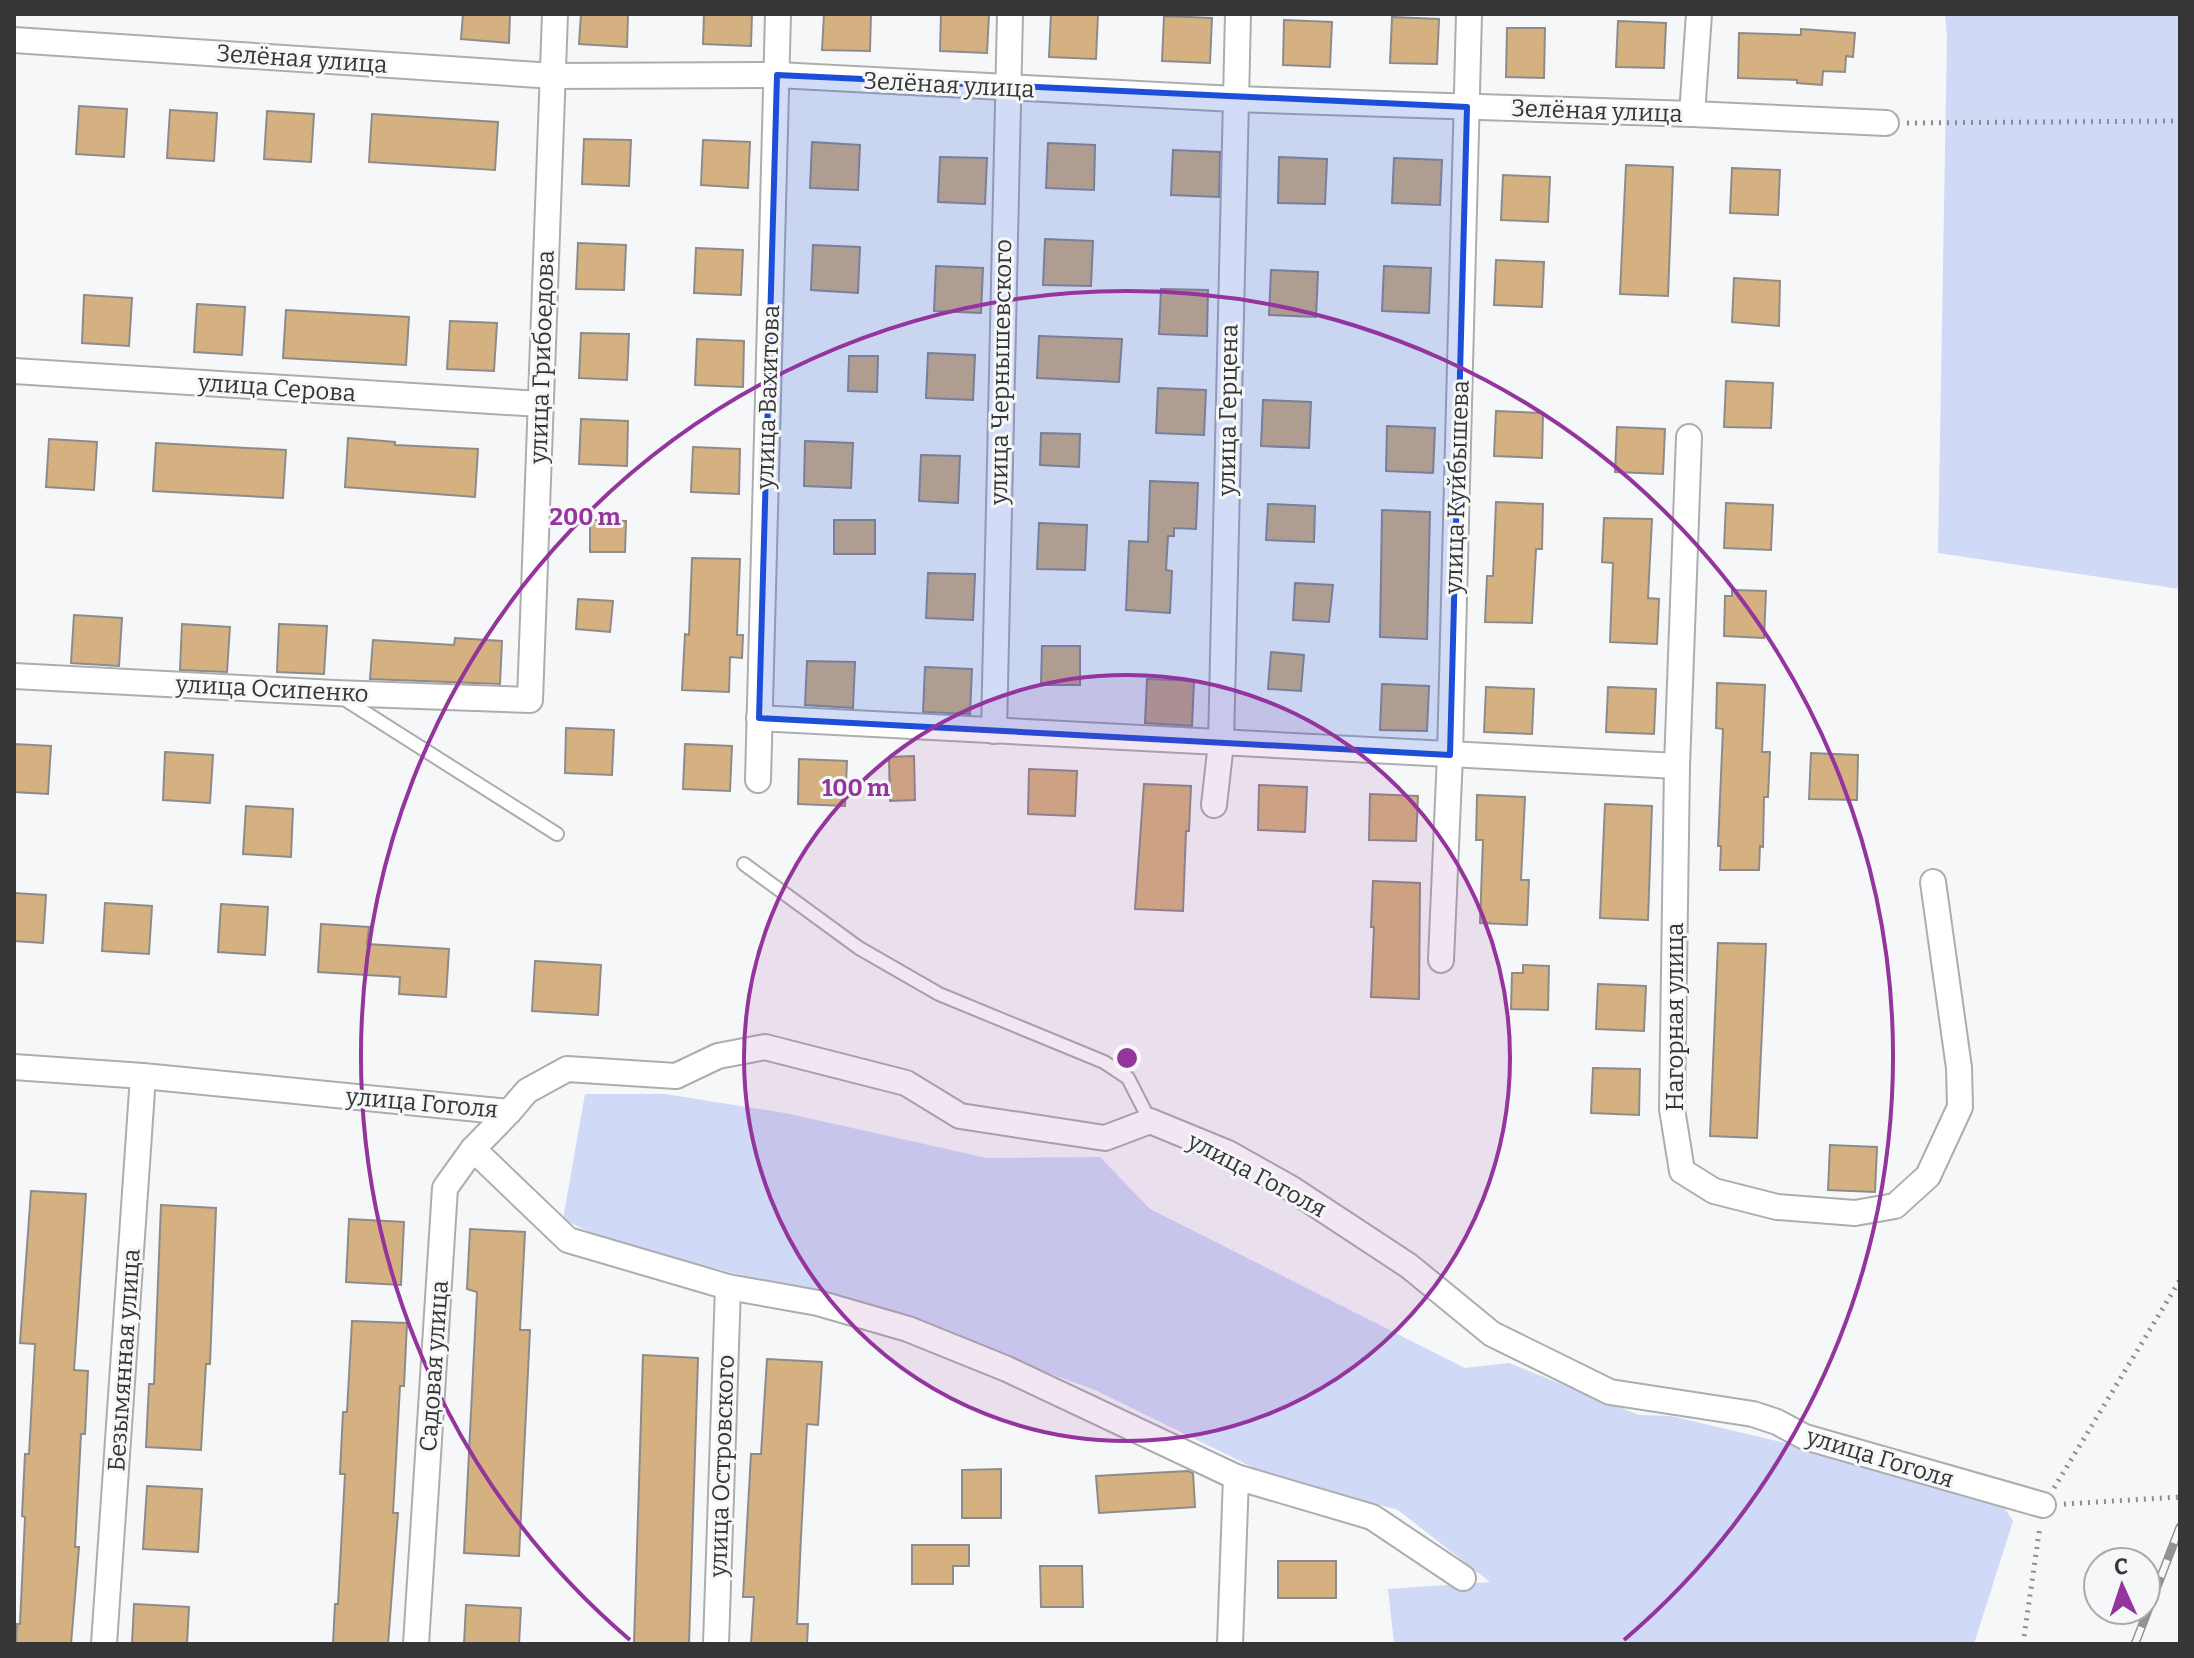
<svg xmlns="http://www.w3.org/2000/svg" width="2194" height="1658" font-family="Bitter,serif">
<rect width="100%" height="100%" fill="#f6f7f8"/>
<!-- green -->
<g fill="#d0daf7">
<polygon points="1945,14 2180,14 2180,589 1938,553 1947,36"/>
<polygon points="585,1094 665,1094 785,1113 987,1158 1100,1157 1150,1209 1465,1368 1509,1363 1639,1415 1671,1416 1994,1492 2013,1521 1974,1644 1394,1644 1388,1589 1490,1582 1398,1510 1254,1468 1095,1390 856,1304 610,1242 563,1219"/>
</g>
<!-- building -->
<g fill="#d5b181" stroke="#8d8c8b" stroke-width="2">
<polygon points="463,14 510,14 509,43 461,39"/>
<polygon points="581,14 628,14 627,47 579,44"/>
<polygon points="704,14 752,14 751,46 703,44"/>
<polygon points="824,14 871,14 870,51 822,50"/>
<polygon points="941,14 989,14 987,53 940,51"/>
<polygon points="1051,14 1098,14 1096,59 1049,57"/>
<polygon points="1164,16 1212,18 1210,63 1162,61"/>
<polygon points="1392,17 1439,19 1437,64 1390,63"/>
<polygon points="1284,20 1332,22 1330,67 1283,65"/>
<polygon points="1618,21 1666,23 1664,68 1616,67"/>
<polygon points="1507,28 1545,28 1544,78 1506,77"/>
<polygon points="1801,29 1855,33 1853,57 1846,56 1845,72 1823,71 1822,85 1797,83 1797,80 1738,78 1739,33 1801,35"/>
<polygon points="79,106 127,109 124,157 76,154"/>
<polygon points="170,110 217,113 214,161 167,158"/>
<polygon points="267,111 314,114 311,162 264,159"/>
<polygon points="372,114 498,122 495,170 369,162"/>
<polygon points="584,139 631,140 629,186 582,184"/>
<polygon points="703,140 750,142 748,188 701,185"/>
<polygon points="812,142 860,145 858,190 810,188"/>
<polygon points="1048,143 1095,145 1094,190 1046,188"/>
<polygon points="1173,150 1220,152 1219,197 1171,195"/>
<polygon points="940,157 987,158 985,204 938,202"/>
<polygon points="1279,157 1327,159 1325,204 1278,203"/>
<polygon points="1394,158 1442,160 1440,205 1392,203"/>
<polygon points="1626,165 1673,167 1668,296 1620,294"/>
<polygon points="1732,168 1780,170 1778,215 1730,213"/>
<polygon points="1503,175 1550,177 1548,222 1501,220"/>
<polygon points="1045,239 1093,241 1091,286 1043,285"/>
<polygon points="578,243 626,245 624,290 576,289"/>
<polygon points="813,245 860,247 858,293 811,290"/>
<polygon points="696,248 743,250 741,295 694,293"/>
<polygon points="1496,260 1544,262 1542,307 1494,305"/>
<polygon points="936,266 983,268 981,313 934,311"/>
<polygon points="1384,266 1431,268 1429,313 1382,311"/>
<polygon points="1271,270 1318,272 1316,317 1269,315"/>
<polygon points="1734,278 1780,281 1779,326 1732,322"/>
<polygon points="1161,289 1208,290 1207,336 1159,334"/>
<polygon points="84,295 132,298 129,346 82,343"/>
<polygon points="197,304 245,307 242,355 194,352"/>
<polygon points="286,310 409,317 406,365 283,358"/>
<polygon points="450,321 497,323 494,371 447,369"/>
<polygon points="581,333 629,334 627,380 579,378"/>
<polygon points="1039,336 1122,339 1119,382 1037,378"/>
<polygon points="697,339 744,341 743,387 695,385"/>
<polygon points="928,353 975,355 973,400 926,398"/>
<polygon points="849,356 878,356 877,392 848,391"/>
<polygon points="1726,381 1773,383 1771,428 1724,427"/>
<polygon points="1158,388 1206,390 1204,435 1156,433"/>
<polygon points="1263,400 1311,402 1309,448 1261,446"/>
<polygon points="1496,411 1543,413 1542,458 1494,456"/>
<polygon points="581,419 628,421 627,466 579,464"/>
<polygon points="1387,426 1435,428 1433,473 1386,471"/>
<polygon points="1617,427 1665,429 1663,474 1615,472"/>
<polygon points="1041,433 1080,434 1079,467 1040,465"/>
<polygon points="348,438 395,442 395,445 478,449 475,497 345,487"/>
<polygon points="49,439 97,442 94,490 46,487"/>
<polygon points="805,441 853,443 851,488 804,486"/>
<polygon points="156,443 286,450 283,498 153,491"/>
<polygon points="693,447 740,449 739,494 691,492"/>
<polygon points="921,455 960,456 958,503 919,501"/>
<polygon points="1150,481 1198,483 1196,529 1174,528 1174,536 1168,536 1166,570 1172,571 1170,613 1126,610 1129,541 1148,542"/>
<polygon points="1496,502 1543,504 1542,549 1536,549 1532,623 1485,622 1487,576 1493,576"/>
<polygon points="1726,503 1773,505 1771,550 1724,548"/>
<polygon points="1268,504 1315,506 1314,542 1266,540"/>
<polygon points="1382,510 1430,512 1427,639 1380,637"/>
<polygon points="1604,518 1652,519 1648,598 1659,599 1657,644 1610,642 1613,563 1602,562"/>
<polygon points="590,520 626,521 625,552 590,552"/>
<rect x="834" y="520" width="41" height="34"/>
<polygon points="1039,523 1087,525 1085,570 1037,569"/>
<polygon points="692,558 740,559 737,635 743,635 742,658 730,657 729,692 682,690 685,634 689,635"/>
<polygon points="928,573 975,574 973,620 926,618"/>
<polygon points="1295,583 1333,585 1329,622 1293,620"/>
<polygon points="1732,590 1766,591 1764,638 1724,636 1725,596 1732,596"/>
<polygon points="578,599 613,601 610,632 576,629"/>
<polygon points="74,615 122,618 119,666 71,663"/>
<polygon points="182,624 230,627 227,672 180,670"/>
<polygon points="279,624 327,626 324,674 277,672"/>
<polygon points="455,638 502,641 500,684 370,679 373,640 454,645"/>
<polygon points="1042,646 1080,646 1080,685 1041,685"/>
<polygon points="1271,652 1304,655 1301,691 1268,689"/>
<polygon points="807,661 855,662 853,708 805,705"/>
<polygon points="925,667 972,669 970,714 923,712"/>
<polygon points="1147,679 1194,681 1192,726 1145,723"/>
<polygon points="1717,683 1765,685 1762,752 1770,752 1768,797 1764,797 1763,847 1760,846 1759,870 1720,870 1721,846 1718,846 1723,729 1716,728"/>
<polygon points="1382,684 1429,686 1427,731 1380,730"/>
<polygon points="1486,687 1534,689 1532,734 1484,732"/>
<polygon points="1608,687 1656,689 1654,734 1606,732"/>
<polygon points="566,728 614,730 612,775 565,773"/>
<polygon points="14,744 51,746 48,794 14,792"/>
<polygon points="685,744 732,746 730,791 683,789"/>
<polygon points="165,752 213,755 210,803 163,800"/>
<polygon points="1811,753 1858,755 1857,800 1809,799"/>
<polygon points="914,756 915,800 890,801 889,757"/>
<polygon points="799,759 847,761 845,806 798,804"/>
<polygon points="1029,769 1077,771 1075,816 1028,814"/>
<polygon points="1144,784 1191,786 1189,831 1186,831 1183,911 1135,909"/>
<polygon points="1259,785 1307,787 1305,832 1258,830"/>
<polygon points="1370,794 1418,796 1416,841 1369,840"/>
<polygon points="1477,795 1525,797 1521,880 1529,880 1527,925 1480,923 1483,840 1476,840"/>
<polygon points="1605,804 1652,806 1648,920 1600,918"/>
<polygon points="246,806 293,809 291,857 243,854"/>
<polygon points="1373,881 1420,883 1419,999 1371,997 1374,927 1371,927"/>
<polygon points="14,893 46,895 43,943 14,941"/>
<polygon points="105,903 152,906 149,954 102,951"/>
<polygon points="221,904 268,907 265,955 218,952"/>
<polygon points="321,924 369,927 367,944 449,949 446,997 399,994 400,977 318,972"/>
<polygon points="1718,943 1766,944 1757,1138 1710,1136"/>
<polygon points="535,961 601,965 598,1015 532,1011"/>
<polygon points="1523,965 1549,966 1548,1010 1511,1009 1512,973 1523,973"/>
<polygon points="1598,984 1646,986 1644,1031 1596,1029"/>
<polygon points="1593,1068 1640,1069 1639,1115 1591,1113"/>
<polygon points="1830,1145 1877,1147 1875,1192 1828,1190"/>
<polygon points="31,1191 86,1194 74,1370 88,1371 85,1434 81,1434 75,1547 79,1547 71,1644 16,1644 17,1624 20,1624 25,1517 22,1516 25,1454 29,1454 35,1344 20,1343"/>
<polygon points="161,1205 216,1208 210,1364 206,1364 201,1450 146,1447 149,1384 154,1384"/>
<polygon points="349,1219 404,1222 401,1285 346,1282"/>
<polygon points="470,1229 525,1232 520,1330 530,1330 519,1556 464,1553 477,1292 467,1289"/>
<polygon points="352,1321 407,1323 404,1386 400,1386 393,1513 398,1513 388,1644 333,1644 335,1604 338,1604 345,1474 340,1474 343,1412 347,1412"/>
<polygon points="643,1355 698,1358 689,1644 634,1644"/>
<polygon points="767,1359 822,1362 818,1425 807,1424 801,1537 797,1624 808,1624 807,1644 751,1644 754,1597 743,1597 751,1454 761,1454"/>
<polygon points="1001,1469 1001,1518 962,1518 962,1470"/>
<polygon points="1188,1471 1193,1473 1195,1507 1099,1513 1096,1476"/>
<polygon points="147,1486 202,1489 198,1552 143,1549"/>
<polygon points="912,1545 969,1545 969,1566 953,1566 953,1584 912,1584"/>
<rect x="1278" y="1561" width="58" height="37"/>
<polygon points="1040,1566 1082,1566 1083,1607 1041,1607"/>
<polygon points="134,1604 189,1607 187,1644 132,1644"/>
<polygon points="466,1605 521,1608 519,1644 464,1644"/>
</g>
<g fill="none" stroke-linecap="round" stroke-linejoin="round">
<!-- lane casing -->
<g stroke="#adadaf" stroke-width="16">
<g id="lane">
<polyline points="341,697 557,834"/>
<polyline points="744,864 859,948 939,994 1104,1062 1128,1078 1150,1121"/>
</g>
</g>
<!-- street casing -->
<g stroke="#adadaf" stroke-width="28">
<g id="street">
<polyline points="14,40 554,76 777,75 1235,99 1692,114 1886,123"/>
<polyline points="1692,114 1699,14"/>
<polyline points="14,371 540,404"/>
<polyline points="1689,437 1677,766 1672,1109 1682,1171 1714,1191 1777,1207 1855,1213 1895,1206 1928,1176 1960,1107 1959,1068 1933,882"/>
<polyline points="14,676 335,693 530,700 555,14"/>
<polyline points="759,718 1677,766"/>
<polyline points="994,731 1010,14"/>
<polyline points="758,780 778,14"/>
<polyline points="1214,805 1221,743 1238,14"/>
<polyline points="1441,960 1450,755 1469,14"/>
<polyline points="14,1067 143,1076 509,1112 527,1091 567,1069 676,1076 718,1056 765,1047 906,1083 960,1116 1105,1138 1150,1121 1228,1153 1292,1189 1409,1266 1492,1334 1610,1392 1753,1414 1777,1422 1805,1437 2043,1505"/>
<polyline points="473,1149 568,1240 728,1287 818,1303 908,1329 1007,1369 1236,1477 1372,1517 1463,1578"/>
<polyline points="104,1644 143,1076"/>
<polyline points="416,1644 445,1188 473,1149 509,1112"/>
<polyline points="716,1644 728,1287"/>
<polyline points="1230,1644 1236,1477"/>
</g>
</g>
<!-- path -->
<g stroke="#8e8e8f" stroke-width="5" stroke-dasharray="2 6" stroke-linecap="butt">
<polyline points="1907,123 2180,121"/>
<polyline points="2054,1488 2180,1280"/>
<polyline points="2064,1504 2180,1497"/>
<polyline points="2023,1644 2040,1526"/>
</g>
<!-- lane -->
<use href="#lane" stroke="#fff" stroke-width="12"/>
<!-- street -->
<use href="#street" stroke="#fff" stroke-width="24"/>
<!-- rail casing -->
<g stroke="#929293" stroke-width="9">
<polyline id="rail" points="2135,1644 2180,1527"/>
</g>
<!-- rail -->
<use href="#rail" stroke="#f6f7f8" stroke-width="6" stroke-dasharray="18" stroke-linecap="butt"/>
</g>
<!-- marked area -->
<path fill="#1d4ed8" fill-opacity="0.2" stroke="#1d4ed8" stroke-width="6" stroke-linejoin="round" d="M777,75L1467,107L1450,755L759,718Z"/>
<!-- distance rings -->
<circle cx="1127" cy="1058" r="383" fill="#94349d" fill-opacity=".12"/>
<g fill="none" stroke="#94349d" stroke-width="4">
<circle cx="1127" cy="1058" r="383"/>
<path d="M630 1640A766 766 0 1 1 1624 1640"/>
</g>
<g text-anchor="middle" stroke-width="6" stroke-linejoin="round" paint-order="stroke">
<!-- street labels -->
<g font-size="24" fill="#363637" stroke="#f6f7f8">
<text transform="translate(302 59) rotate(4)" y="8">Зелёная улица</text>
<text transform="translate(949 85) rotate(3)" y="8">Зелёная улица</text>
<text transform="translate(1597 111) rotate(2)" y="8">Зелёная улица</text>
<text transform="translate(542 357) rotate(-88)" y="8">улица Грибоедова</text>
<text transform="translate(1001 372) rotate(-89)" y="8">улица Чернышевского</text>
<text transform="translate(277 388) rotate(4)" y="8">улица Серова</text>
<text transform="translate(768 397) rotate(-88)" y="8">улица Вахитова</text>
<text transform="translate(1228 410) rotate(-89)" y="8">улица Герцена</text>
<text transform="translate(1457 487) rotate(-88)" y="8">улица Куйбышева</text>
<text transform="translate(272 689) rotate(3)" y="8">улица Осипенко</text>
<text transform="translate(1675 1017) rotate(-90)" y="8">Нагорная улица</text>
<text transform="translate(422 1103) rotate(5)" y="8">улица Гоголя</text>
<text transform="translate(1257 1175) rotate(28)" y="8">улица Гоголя</text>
<text transform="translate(124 1360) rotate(-86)" y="8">Безымянная улица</text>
<text transform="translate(434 1366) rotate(-86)" y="8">Садовая улица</text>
<text transform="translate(1880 1458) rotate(17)" y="8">улица Гоголя</text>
<text transform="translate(722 1466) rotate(-88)" y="8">улица Островского</text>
</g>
</g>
<circle cx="1127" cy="1058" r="12" fill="#94349d" stroke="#f6f7f8" stroke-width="4"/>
<g font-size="24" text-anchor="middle" font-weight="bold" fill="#94349d" stroke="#f6f7f8" stroke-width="6" stroke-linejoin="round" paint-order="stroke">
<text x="585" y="525">200 m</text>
<text x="856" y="796">100 m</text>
</g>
<!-- border -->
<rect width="2194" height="1658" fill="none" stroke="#363637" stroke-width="32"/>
<!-- north arrow -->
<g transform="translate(2122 1586) rotate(357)"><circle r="38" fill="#f6f7f8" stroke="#a9aaab" stroke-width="2"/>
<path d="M0-6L14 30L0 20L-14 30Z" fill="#94349d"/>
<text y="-12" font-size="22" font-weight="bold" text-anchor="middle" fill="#363637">С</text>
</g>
</svg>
